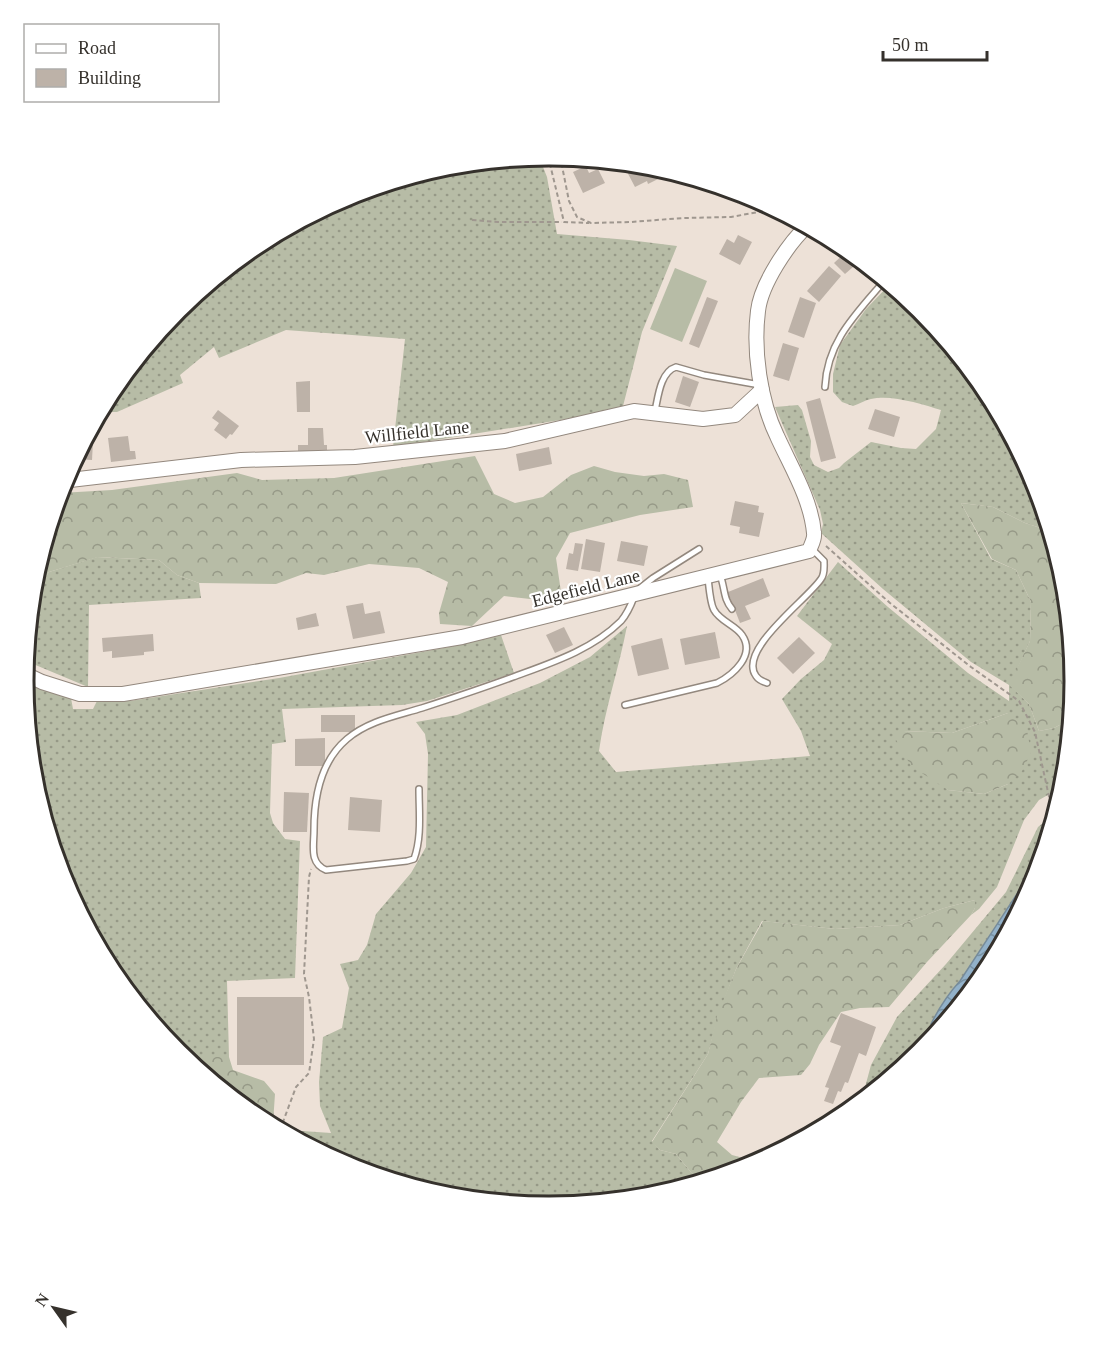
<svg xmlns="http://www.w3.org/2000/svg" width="1099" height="1362" font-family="'Times New Roman',serif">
<defs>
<pattern id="grass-dots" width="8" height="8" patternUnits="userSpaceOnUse" patternTransform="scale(1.5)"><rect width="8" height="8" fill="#b7bca6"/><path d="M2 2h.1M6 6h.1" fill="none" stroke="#969987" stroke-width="1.8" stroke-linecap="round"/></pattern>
<pattern id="forest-crowns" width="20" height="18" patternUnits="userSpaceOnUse" patternTransform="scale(1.5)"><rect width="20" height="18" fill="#b7bca6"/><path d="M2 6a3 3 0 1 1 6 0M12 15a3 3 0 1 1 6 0" fill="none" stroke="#969987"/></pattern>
<pattern id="water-waves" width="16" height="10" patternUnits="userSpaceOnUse" patternTransform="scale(1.5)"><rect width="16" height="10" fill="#92b1c9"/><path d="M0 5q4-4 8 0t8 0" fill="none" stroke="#7891a3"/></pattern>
</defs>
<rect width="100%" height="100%" fill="#ede1d7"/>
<!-- grass -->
<g fill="url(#grass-dots)" fill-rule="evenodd">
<polygon points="539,157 547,177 557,234 629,240 677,246 642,332 622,410 393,447 405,339 286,330 219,358 214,347 180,375 183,383 117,412 100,412 113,389 178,309 258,244 349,195 447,166"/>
<path d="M890,284L921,310L987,389L1035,480L1050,531L1025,523L993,507L961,503L991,559L1016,570L1031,602L1030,641L1010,685L1029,704L1039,731L1054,728L1071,719L1064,788L1062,787L1039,800L1024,820L997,887L979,909L971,915L975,908V900L944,908L900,925L835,929L762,921L736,969L718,1016L708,1054L652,1141L660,1150L676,1154L699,1182L652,1196L549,1206L447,1196L348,1166L267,1123H273L288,1130L331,1133L320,1106L319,1082L323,1037L342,1028L349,988L340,964L358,960L367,945L376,914L411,873L426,847L428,754L425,734L416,722L457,715L540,683L590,657L627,626C619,668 605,708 599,751L616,772L810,756L801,731L782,699L801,679L824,660L832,644L797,616L838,562L888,607L968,673L1009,701V685L971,662L883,589L821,533L823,524L820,510L775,407L798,405L802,410L811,441L810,457L814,465L828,472L839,468L844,463L871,442L901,448L916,449L936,429L941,410C922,404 890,394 871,399C865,400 859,404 853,406L842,402L833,392V374L840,345L866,309ZM1008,713V784L984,794L948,790L904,731L952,733Z"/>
<polygon points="97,557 159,560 177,575 199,583 201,598 89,605 88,687 26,661 32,596 49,572"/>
<polygon points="501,635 514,673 427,701 402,705 282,709 286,742 272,744 270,813 273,823 285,839 300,841 295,978 227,981 229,1057 184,1057 178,1052 112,973 64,882 34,783 24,679 71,698 73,709 93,709 97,701 130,701 279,678 449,647"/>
<path d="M1048,819C1045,830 1047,843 1043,854L960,981L951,991L933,1026L937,1030C929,1052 880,1086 861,1102L871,1065L897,1017L946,964L1006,892L1038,827Z"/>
</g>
<!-- forest -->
<g fill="url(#forest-crowns)">
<polygon points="475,456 494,494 515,503 543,497 571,475 594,466 615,472 644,476 664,474 688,480 693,507 640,515 570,533 556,558 561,592 530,599 504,596 472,626 440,624 439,613 448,582 419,568 369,564 324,575 306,573 276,584 199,583 177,575 159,560 98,557 49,572 32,596 34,578 60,493 112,490 237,473 262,480 334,478"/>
<polygon points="961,503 993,507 1025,523 1050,531 1065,579 1075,681 1071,719 1054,728 1039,731 1029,704 1009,685 1030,641 1031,602 1016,570 992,559"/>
<polygon points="1008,713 1027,730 1031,753 1022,771 1008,784 984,794 948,790 911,766 895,738 903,731 952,733"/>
<polygon points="975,900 975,908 971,915 927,962 889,1007 860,1008 841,1012 819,1045 810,1064 801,1075 759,1078 741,1102 717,1142 732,1155 758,1162 750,1167 699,1182 676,1154 660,1150 652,1142 708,1054 717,1016 736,969 763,921 835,929 900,925 944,908"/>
<polygon points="184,1057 229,1057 233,1070 264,1081 275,1094 273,1123 267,1123 257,1118"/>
</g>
<!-- pitch -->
<polygon fill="#b7bca6" points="675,268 707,281 682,342 650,329"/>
<!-- water -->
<path fill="url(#water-waves)" stroke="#768b9a" stroke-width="1.5" d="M1043,854L1035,882L986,973L935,1035L937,1030L931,1024C939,1008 948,994 960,981Z"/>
<!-- building -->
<g fill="#bdb2a8">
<polygon points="632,164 654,166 660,178 648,184 647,181 635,187 625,168"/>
<polygon points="586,166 589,173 598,169 605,183 583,193 573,172"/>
<polygon points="738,235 752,242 740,265 719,254 727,239 734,243"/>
<polygon points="848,250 861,260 845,274 834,263"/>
<polygon points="829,266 841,276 819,302 807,291"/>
<polygon points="707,297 718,301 699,348 689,344"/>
<polygon points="800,297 816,303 804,338 788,332"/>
<polygon points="783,343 799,348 789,381 773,376"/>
<polygon points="683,376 699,382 690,407 675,402"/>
<polygon points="310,381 310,412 297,412 296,382"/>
<polygon points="820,398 836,458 821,462 806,402"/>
<polygon points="875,409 900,417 894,437 868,429"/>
<polygon points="218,410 239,426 232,435 230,434 226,439 214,430 219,423 212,418"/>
<polygon points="308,428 323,428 324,445 327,445 327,454 298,455 298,445 308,445"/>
<polygon points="128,436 130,451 135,451 136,459 111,462 108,438"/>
<polygon points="85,440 93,441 92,460 75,459"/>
<polygon points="549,447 552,464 519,471 516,454"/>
<polygon points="735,501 759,506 758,512 764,513 759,537 739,533 740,527 730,525"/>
<polygon points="586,539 605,543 600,572 581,569"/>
<polygon points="621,541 648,546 644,566 617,561"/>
<polygon points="575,543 583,544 578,571 566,569 569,553 573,554"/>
<polygon points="763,578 770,596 745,606 751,619 740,623 728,592"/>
<polygon points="363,603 365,614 380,611 385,633 353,639 346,606"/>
<polygon points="316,613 319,626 298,630 296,618"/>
<polygon points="564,627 573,645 555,653 546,635"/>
<polygon points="715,632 720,658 685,665 680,639"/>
<polygon points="153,634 154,651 144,652 144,655 112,658 112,651 103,652 102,638"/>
<polygon points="799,637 815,653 793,674 777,658"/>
<polygon points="662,638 669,669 638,676 631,646"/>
<rect x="321" y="715" width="34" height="17"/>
<polygon points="325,738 325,766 295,766 295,739"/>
<polygon points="284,792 309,793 307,832 283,832"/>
<polygon points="350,797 382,800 380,832 348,830"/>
<rect x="237" y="997" width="67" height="68"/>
<polygon points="841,1013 876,1027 866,1056 859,1053 848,1083 845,1082 841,1092 838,1091 833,1104 824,1101 829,1088 825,1087 841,1046 830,1042"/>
</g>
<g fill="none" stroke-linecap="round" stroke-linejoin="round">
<!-- service casing -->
<g stroke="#93887e" stroke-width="8">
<g id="service">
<path d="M825,387C827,341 857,313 885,280"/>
<path d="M655,411C658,398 660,372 676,367L704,375L760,385"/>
<path d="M720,575C725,587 723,599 732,609"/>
<polyline points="639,589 653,578 699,549"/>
<path d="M767,683C764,682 758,679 756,676C737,650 808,599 821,579C825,574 824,567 824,561L812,549"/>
<path d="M625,705L717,683C733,675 756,655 742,635C735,625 720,621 714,610C710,603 709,586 708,578"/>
<path d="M419,789C419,812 422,837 414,859L407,861L326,870C309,863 314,846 314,830C314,798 321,761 347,739C368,721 396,716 422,708C453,698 483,688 513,677C551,663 592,650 621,621C627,614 631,605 634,597"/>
</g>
</g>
<!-- tertiary casing -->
<g stroke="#93887e" stroke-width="16">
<g id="tertiary">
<polyline points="64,480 70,480 241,460 355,457 505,441 634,411 703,419 735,415 762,390"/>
<path d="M25,674L42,682L80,694H123L462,637L809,551C811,545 815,539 814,533C811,499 791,467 777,436C760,401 753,350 758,311C761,284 788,244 807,226"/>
</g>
</g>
<!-- path -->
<g stroke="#9f978f" stroke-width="2" stroke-dasharray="4.5 3" stroke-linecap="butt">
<polyline points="548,156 564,222 589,223"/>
<polyline points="560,156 569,201 577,217 591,223 631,222 683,218 731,217 769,210 778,210"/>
<polyline points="472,220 498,222 562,222"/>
<polyline points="826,546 890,603 971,667 1019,701 1035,732 1051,806"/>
<polyline points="280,1130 296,1087 309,1073 314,1039 309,997 304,974 309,877 311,869"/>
</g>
<!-- service -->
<use href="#service" stroke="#fff" stroke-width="5"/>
<!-- tertiary -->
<use href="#tertiary" stroke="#fff" stroke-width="14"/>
</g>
<g text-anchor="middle" stroke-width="4.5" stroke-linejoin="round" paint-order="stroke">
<!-- street labels -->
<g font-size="18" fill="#35312c" stroke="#fff">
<text transform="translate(417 432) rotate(-6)" y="6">Willfield Lane</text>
<text transform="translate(586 588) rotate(-14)" y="6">Edgefield Lane</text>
</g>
</g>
<!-- crop -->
<path d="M0 0H1099V1362H0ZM34 681a515 515 0 1 1 1030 0a515 515 0 1 1-1030 0Z" fill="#fff" fill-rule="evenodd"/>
<path fill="none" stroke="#35312c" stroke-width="3" d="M34 681a515 515 0 1 1 1030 0a515 515 0 1 1-1030 0Z"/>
<!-- legend -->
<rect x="24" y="24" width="195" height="78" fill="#ffffff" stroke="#aeadab" stroke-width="1.5"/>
<rect x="36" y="44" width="30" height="9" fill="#ffffff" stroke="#aeadab" stroke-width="1.5"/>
<text x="78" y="54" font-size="18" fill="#35312c">Road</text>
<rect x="36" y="69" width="30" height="18" fill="#bdb2a8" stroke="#aeadab" stroke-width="1.5"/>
<text x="78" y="84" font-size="18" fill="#35312c">Building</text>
<!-- north arrow -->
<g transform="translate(54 1308) rotate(304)" stroke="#ffffff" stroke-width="4.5" paint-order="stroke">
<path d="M0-4.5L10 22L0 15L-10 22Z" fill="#35312c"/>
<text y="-9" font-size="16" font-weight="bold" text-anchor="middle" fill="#35312c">N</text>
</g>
<!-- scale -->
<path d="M883 51v9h104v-9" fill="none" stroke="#35312c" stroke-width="3"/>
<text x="892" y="51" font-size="18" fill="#35312c" stroke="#ffffff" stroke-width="4.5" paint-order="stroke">50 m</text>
</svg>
